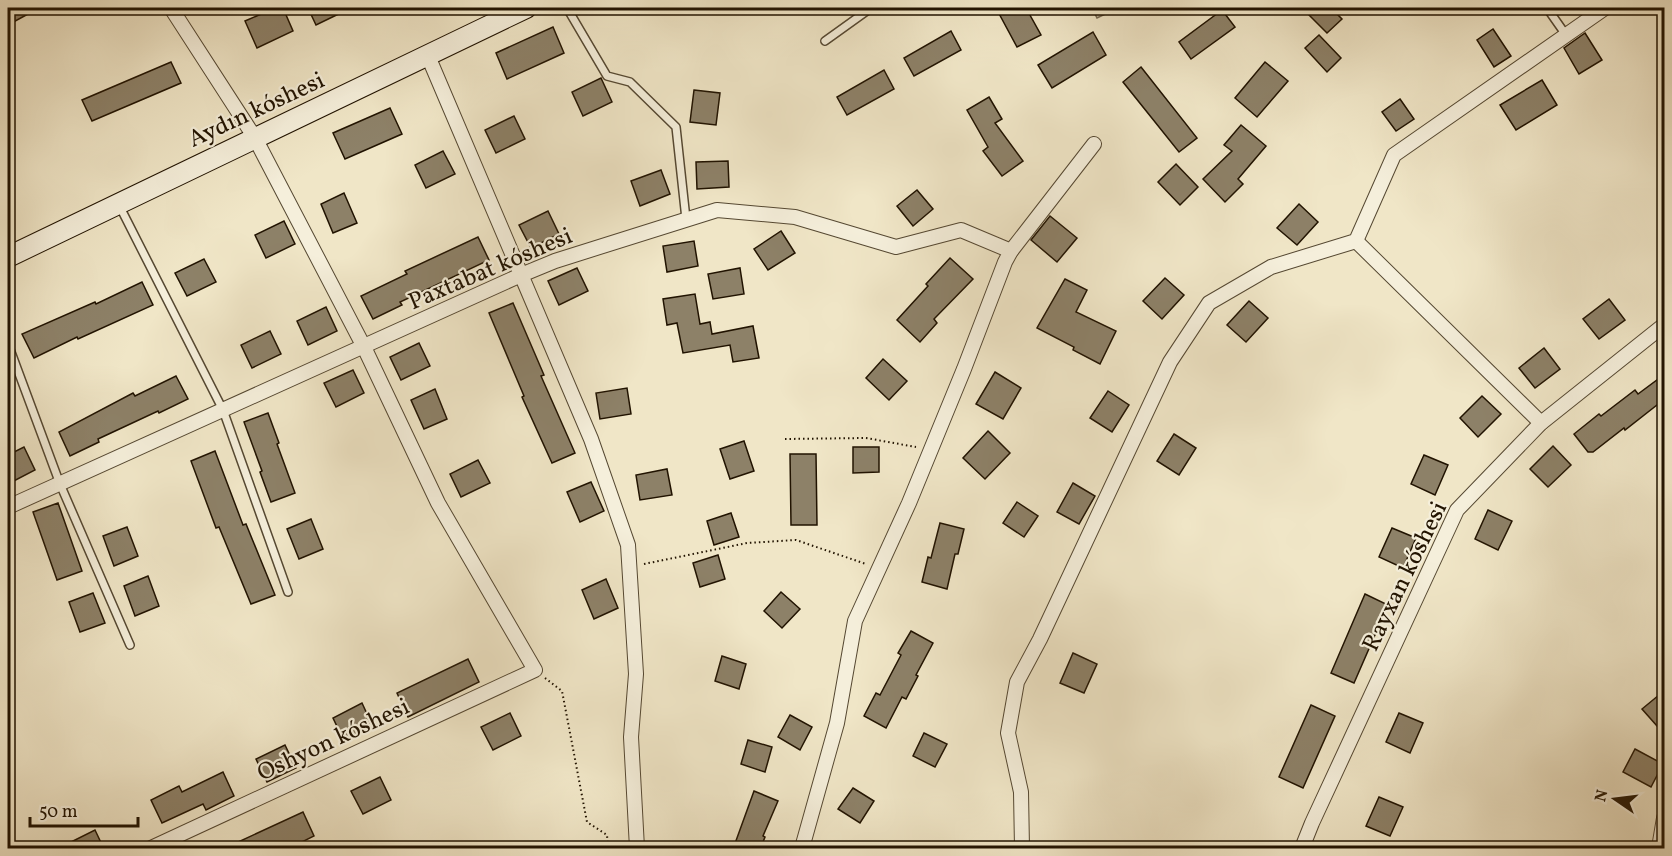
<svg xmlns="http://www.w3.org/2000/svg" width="1672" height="856" font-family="Vollkorn,serif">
<rect width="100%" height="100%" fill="#f0e6c7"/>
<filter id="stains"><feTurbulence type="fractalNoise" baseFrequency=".00333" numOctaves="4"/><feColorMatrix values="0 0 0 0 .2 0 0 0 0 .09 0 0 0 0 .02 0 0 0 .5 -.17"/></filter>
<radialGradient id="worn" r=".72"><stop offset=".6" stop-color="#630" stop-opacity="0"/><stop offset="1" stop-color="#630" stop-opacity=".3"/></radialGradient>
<!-- green -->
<polygon fill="#cdc2a5" stroke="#776a53" stroke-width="1.5" points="1092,8 1118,8 1097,18"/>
<!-- building -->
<g fill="#8d8168" stroke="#211301" stroke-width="1.5">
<polygon points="8,8 39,8 8,25"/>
<polygon points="275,8 283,8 293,31 257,48 245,21"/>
<polygon points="308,8 351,8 316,25"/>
<polygon points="996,8 1026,8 1041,35 1017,47"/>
<polygon points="1314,8 1331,8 1342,19 1327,33 1308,14"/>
<polygon points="1222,10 1235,27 1191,59 1179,42"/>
<polygon points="553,27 564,53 507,79 496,53"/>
<polygon points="1493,29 1511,56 1494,67 1477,40"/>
<polygon points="951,31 961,50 914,76 904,58"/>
<polygon points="1093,32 1106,55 1052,88 1038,65"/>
<polygon points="1585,33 1602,60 1579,74 1564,48"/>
<polygon points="1319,35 1341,58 1327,72 1305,48"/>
<polygon points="171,62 181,83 92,121 82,100"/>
<polygon points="1265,62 1288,81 1257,117 1235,98"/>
<polygon points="1141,67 1197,138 1179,152 1123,82"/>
<polygon points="884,70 894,89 847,115 837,97"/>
<polygon points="601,78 612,102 583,116 572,92"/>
<polygon points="1542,80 1557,105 1516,130 1500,105"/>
<polygon points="694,90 720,93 716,125 690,122"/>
<polygon points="989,97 1002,119 995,123 1023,161 1002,176 983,151 988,147 967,110"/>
<polygon points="1400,99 1414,119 1396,131 1382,112"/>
<polygon points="390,108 402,134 345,159 333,133"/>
<polygon points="514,116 525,139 496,153 485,130"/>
<polygon points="1241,125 1266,146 1238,179 1243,184 1225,202 1203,179 1232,151 1224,145"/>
<polygon points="443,151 455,174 426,188 415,165"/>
<polygon points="728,161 729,187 697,189 696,162"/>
<polygon points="1176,164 1198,187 1180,205 1158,182"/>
<polygon points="661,170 670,194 640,206 631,181"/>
<polygon points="917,190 933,209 913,226 897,206"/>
<polygon points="344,193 357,223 333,233 321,204"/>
<polygon points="1299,204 1318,222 1297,245 1277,228"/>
<polygon points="548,211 559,234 531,248 519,225"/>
<polygon points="1050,216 1077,238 1057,262 1031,240"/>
<polygon points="284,221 295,244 266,258 255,235"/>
<polygon points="781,231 795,253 768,270 754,249"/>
<polygon points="478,237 489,260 400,302 402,305 373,319 361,296 407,274 405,271"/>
<polygon points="694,241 698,266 667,272 663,246"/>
<polygon points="950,258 973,279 934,319 937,323 920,342 897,320 928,286 926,284"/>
<polygon points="204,259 216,282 187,296 175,273"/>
<polygon points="577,268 588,291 559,305 548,281"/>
<polygon points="740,268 744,294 713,299 708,274"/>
<polygon points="1165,278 1184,295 1162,319 1143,301"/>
<polygon points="1065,279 1087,290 1076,312 1116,331 1100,364 1073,350 1074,347 1037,328"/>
<polygon points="142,282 153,305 78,339 77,337 34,358 22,334 95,302 96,304"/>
<polygon points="695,294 700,324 710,322 712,334 753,326 759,358 733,362 730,345 683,353 677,323 667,325 663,299"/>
<polygon points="1609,299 1625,320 1599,339 1583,319"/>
<polygon points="1249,301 1268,318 1246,342 1227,325"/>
<polygon points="513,303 544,375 541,376 575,453 552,463 522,397 524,396 489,313"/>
<polygon points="326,307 337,331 308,345 297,321"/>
<polygon points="270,331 281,354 252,368 241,345"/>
<polygon points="419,343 430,366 401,380 390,357"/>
<polygon points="1544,348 1560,369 1535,388 1519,368"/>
<polygon points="883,359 907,381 889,400 866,378"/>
<polygon points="353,370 364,393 336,407 324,383"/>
<polygon points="995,372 1021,388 1003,419 976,404"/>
<polygon points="1665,374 1665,415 1657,405 1625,430 1624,428 1593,452 1588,452 1574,434 1599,414 1601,416 1635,390 1638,394"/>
<polygon points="176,376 188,399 159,413 158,411 98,439 99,442 70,456 59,432 133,393 135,396"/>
<polygon points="627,388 631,414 600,419 596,393"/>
<polygon points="435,389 447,419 424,429 411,400"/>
<polygon points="1108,391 1129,405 1112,432 1090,418"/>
<polygon points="1482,396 1501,414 1478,437 1460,418"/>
<polygon points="268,413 279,443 277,444 295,493 271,502 260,472 262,471 244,422"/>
<polygon points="988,431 1010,453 985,479 963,458"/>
<polygon points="1174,434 1196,448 1179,475 1157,461"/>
<polygon points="744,441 754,471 730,479 720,449"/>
<polygon points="1553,446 1571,465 1548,487 1530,469"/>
<polygon points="24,447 35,470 8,484 8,455"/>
<polygon points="853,447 879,447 879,472 853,473"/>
<polygon points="215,451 243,525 246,524 275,595 251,604 219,527 216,528 191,461"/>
<polygon points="790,454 816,454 817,525 791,525"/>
<polygon points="1424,455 1448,465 1435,495 1411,484"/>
<polygon points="478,460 490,483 461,497 450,474"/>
<polygon points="667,469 672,495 640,500 636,475"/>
<polygon points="591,482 604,511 580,522 567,492"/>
<polygon points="1073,483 1095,496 1079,524 1057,512"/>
<polygon points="1017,502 1038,516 1024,537 1003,523"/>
<polygon points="58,503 82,571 57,580 33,512"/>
<polygon points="1488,510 1512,521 1498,550 1475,539"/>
<polygon points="731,513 739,537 714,545 707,521"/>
<polygon points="311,519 323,549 299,559 287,529"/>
<polygon points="940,523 964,529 958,554 955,554 947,589 922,582 928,557 931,558"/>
<polygon points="127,527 138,556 114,566 103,536"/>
<polygon points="1392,528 1416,538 1403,568 1379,557"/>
<polygon points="718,555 725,579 700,587 693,563"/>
<polygon points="148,576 159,606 135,616 124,586"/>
<polygon points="606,579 618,608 594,619 582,590"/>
<polygon points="781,592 800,609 782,628 764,611"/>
<polygon points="93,593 105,623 80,632 69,602"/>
<polygon points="1365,594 1388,605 1354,683 1331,673"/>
<polygon points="911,631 933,643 916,675 918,676 906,699 902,697 886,728 864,716 876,693 880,695 901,655 898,653"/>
<polygon points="1073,653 1097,664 1084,693 1060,683"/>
<polygon points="722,656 746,664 739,689 715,681"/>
<polygon points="468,659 479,682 408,717 397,693"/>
<polygon points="1665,690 1665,735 1642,709"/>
<polygon points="362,703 373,727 344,741 333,718"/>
<polygon points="1311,705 1335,716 1303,788 1279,777"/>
<polygon points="510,713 521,736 493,750 481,727"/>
<polygon points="1399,713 1423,723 1410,753 1386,742"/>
<polygon points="790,715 812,727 800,750 778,737"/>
<polygon points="924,733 947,744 935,767 913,756"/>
<polygon points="748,740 772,747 765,772 741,764"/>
<polygon points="285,745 296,768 267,782 256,759"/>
<polygon points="1635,749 1663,764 1651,787 1623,772"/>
<polygon points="223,772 234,796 206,810 203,804 162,823 151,800 179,786 182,792"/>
<polygon points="380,777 391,800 363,814 351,791"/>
<polygon points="853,788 874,801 860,823 838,809"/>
<polygon points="754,791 778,801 763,836 765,837 760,849 733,849"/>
<polygon points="1379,797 1403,807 1390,836 1366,826"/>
<polygon points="303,812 314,836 288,849 223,849"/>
<polygon points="95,830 104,849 57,849"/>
</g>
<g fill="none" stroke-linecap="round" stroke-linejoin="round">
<!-- lane casing -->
<g stroke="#554832" stroke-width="10">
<g id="lane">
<polyline points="567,8 607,76 630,82 676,127 686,219"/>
<polyline points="1547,8 1566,35"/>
<polyline points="825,41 871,8"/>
<polyline points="119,205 223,410 288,592"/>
<polyline points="8,344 60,484 130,645"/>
</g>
</g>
<!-- street casing -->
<g stroke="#554832" stroke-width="16">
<g id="street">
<polyline points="428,56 591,439 628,545 636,674 631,737 637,848"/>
<polyline points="1356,241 1541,423"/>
<polyline points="8,507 521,275 555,261 717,210 795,217 896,247 961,230 1011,251"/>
<polyline points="151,848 535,670 438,503 364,347 255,138 171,8"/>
<polyline points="802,848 837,723 855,621 909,503 964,369 1005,262 1011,251 1094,144"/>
<polyline points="1022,848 1021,792 1008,733 1017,682 1040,639 1170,362 1209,303 1271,267 1356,241 1394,155 1605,8"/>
<polyline points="1302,848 1312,823 1457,510 1541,423 1664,325"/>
<polyline points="1659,848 1664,818"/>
</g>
</g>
<!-- secondary casing -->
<g stroke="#211301" stroke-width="22">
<polyline id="secondary" points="8,257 526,8"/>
</g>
<!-- path -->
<g stroke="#211301" stroke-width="2" stroke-dasharray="1.5 3" stroke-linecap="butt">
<polyline points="785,439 866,438 916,447"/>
<polyline points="644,564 747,543 796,540 866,564"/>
<polyline points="545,678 562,691 587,822 607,835 608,848"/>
</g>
<!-- lane -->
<use href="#lane" stroke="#f5efdb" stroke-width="7"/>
<!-- street -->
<use href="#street" stroke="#f5efdb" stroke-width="14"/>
<!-- secondary -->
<use href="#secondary" stroke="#f5efdb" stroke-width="20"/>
</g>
<g text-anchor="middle" stroke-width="4.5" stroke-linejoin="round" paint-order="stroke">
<!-- street labels -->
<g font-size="24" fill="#211301" stroke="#f5efdb">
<text transform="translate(256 109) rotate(-25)" y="8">Aydın kóshesi</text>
<text transform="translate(490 268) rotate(-23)" y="8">Paxtabat kóshesi</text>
<text transform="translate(1404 576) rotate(-64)" y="8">Rayxan kóshesi</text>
<text transform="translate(333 739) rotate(-25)" y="8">Oshyon kóshesi</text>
</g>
</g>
<!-- margin -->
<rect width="1672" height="856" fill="none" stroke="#f0e6c7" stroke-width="30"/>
<rect x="9" y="9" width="1654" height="838" fill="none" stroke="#211301" stroke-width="3"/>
<rect x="15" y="15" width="1642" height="826" fill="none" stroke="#211301" stroke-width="1.5"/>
<!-- north arrow -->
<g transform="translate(1615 799) rotate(284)" stroke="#f5efdb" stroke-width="4.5" paint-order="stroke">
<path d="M0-4.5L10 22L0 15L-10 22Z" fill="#211301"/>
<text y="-9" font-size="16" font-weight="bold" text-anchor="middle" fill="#211301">N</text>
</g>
<!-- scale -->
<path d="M30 817v9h108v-9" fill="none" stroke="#211301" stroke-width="3"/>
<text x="39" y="817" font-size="18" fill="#211301" stroke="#f5efdb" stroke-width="4.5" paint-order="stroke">50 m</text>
<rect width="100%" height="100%" filter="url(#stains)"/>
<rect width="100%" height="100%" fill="url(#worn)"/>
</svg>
